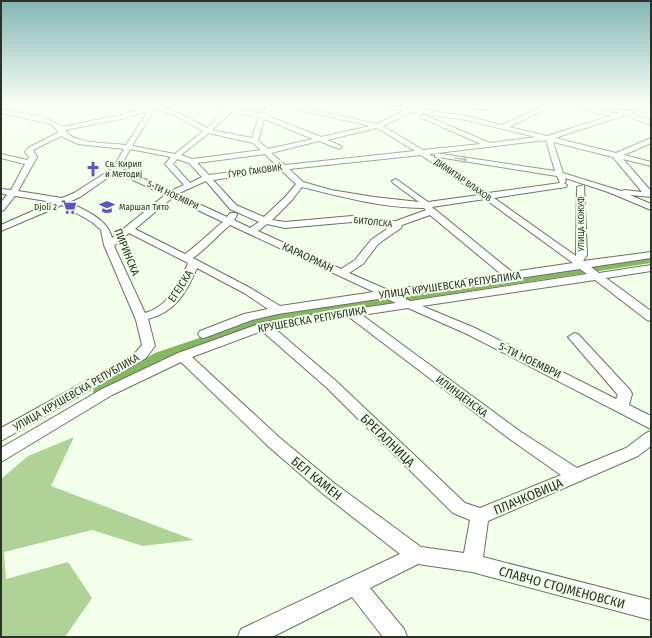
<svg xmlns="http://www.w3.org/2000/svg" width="652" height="638" font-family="'Fira Sans Condensed',sans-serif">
<rect width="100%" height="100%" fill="#f3ffeb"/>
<!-- green -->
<g fill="#afd396">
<polygon points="236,106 271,106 262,116 233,109"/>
<polygon points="74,437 51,486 194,540 143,546 92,530 4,552 6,579 68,562 92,598 65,637 1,637 1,479 28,456"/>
</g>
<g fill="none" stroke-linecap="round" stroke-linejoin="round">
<!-- canal -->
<polygon fill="#86b860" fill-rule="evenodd" points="651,257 651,263 263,323 163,359 104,395 94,395 93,392 94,389 155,353 261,317"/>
<!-- street casing -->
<g stroke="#67745f" stroke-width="2">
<g id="street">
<path d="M149,106C170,106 188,118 207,128L226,110L209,106L229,108L237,106L234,109L261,114L268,106H274L266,115L321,137L370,126L284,106H294L377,124L404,111L373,106L412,108L466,116L502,125L544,106H551L509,127L547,136L610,116L571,106H581L617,114L619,113L604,106C612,106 620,111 626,111C634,110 640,106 649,106L631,113L651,121V125L625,115L555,138L616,153L651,138V143L624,155L651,162V166L623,159L651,191V197L630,195L651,204V210L608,192L565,178L566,181L564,183L567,185L566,187L494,198L576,256L577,187L584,185L587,255L583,261L651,252V258L591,267L599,273L651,265V271L606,278L651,311V321L647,320L595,280L422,306L475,328L616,399L618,395L568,337L574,333L578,334L630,390L632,394L629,405L651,416V429L467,334L408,308L362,315L521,432L577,468L626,448L646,433L651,431V446L638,456L488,521L483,557L651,600V620L472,572L418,564L370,588L404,629L407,637H383L352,597L272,637H238L241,629L400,554L322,493L268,446L181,362L112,395L1,462V448L102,389L178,353L264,322L396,303L385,298L278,314L252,320L204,338L200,337L198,334L200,331L244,314L268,309L244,293L197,268C186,293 175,312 148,319L155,346L146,358L1,441V428L121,362L136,352L142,345L136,320L104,245L101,230L92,222L62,205L1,231V225L53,202L15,196L4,210L1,211V202L7,195L1,193V189L11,190L25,164L1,158V154L27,160L29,157L25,152L28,148L59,132L51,124L1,113V109C21,113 46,115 62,127L125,114ZM155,108L176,116L203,131L175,154L132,146ZM149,110L126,145C112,143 71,144 65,130L126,118ZM231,112L259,117L252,138L212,130ZM411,112L466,120L536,137L490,143L424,115L421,117L422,118L481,144L423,150L383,126ZM264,119L313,139L268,149L258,141ZM377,128L415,151L285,165L271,153L319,141L339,149L342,147L341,146L327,140ZM209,133L253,143L261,150L192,159L181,155ZM61,136L78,144L124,149L113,168L74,193L62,198L18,191L37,157L33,150ZM546,140L555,171L435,153V157H438L557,176L560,183L488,193L429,154ZM553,142L613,157L642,192L625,190L621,191L563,173ZM130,149L171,157L165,164L184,185L171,191L120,168ZM265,154L277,166L209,175L197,163ZM421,155L479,195L428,202L396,179L392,181L393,183L419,202L374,197L331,190L303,182L289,169ZM177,159L189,163L202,177L190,183L173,164ZM281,170L296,184L286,196L264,217L236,205L213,180ZM116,172L165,195L112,238C107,218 85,211 69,202L80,197ZM206,181L230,209L259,222L250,228L234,220L237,215L236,213H230L227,217L177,194ZM302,187C341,197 383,208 424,208L426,210L396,221L366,219L352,216L285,222L272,220L292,200ZM172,198L223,222C210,232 199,244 185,254L135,229ZM485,199L573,263L512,272L432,207ZM430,215L501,274L388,290L349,273L363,264L378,244L401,228L402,225ZM352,222L391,226L371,240L355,260L341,269L258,231L267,224L285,228ZM230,225L374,292L280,306L252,289L193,258C207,248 217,236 230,225ZM129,233L188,263C180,284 167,307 145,313L114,246ZM580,269L587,274L410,301L399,296ZM349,317L511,440L561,475L480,508L465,503L336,381L274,328ZM262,331L326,387L453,513L470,520L464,553L421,547L334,483L280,438L192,357Z"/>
<polygon points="466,106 496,106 483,110"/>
</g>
</g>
<!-- path -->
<polyline stroke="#a5af9f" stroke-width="1" stroke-dasharray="2 1" stroke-linecap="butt" points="363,106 368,107"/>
<!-- street -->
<use href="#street" fill="#fff" fill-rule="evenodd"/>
</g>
<!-- one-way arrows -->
<defs><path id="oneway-shaft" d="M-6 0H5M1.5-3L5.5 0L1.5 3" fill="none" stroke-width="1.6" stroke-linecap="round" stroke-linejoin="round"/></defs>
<use stroke="#969894" href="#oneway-shaft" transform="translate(461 159) rotate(9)"/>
<!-- sky -->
<linearGradient id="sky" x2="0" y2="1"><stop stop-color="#81b6b2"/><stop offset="0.54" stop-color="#fafff6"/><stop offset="1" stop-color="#fafff6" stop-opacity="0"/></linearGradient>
<rect width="652" height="195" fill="url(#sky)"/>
<!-- icons -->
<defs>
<g id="church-bare" transform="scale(1.2)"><path d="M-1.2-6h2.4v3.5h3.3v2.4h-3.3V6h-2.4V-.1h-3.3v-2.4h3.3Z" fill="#5f53cb" stroke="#f3ffeb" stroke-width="2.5" paint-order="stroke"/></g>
<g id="supermarket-bare" transform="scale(1.2)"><path d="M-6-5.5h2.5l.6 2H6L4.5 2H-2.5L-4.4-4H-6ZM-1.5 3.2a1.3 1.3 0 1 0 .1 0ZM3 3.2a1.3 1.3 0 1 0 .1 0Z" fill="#5f53cb" stroke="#f3ffeb" stroke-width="2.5" paint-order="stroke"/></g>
<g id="school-bare" transform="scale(1.2)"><path d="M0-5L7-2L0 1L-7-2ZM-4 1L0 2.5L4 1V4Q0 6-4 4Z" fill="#5f53cb" stroke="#f3ffeb" stroke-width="2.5" paint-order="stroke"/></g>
</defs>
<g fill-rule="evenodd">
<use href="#church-bare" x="93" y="169"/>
<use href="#supermarket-bare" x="69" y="207"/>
<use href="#school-bare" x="107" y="207"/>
</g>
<g text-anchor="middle" stroke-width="4" stroke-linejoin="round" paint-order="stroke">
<!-- far-poi labels -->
<g font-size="9" fill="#2d3229" stroke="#f3ffeb" text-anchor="start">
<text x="105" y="167">Св. Кирил<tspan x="105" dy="10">и Методиј</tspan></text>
<text x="57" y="210" text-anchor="end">Djoli 2</text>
<text x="119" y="210">Маршал Тито</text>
</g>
<!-- far-street labels -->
<g font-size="9" fill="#2d3229" stroke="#f3ffeb">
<text transform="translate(255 171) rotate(-8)" y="3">ЃУРО ЃАКОВИЌ</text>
<text transform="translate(463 180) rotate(35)" y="3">ДИМИТАР ВЛАХОВ</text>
<text transform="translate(173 195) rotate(25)" y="3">5-ТИ НОЕМВРИ</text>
<text transform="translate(373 222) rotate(6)" y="3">БИТОЛСКА</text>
<text transform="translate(581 224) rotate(-90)" y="3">УЛИЦА КОЖУФ</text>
</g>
<!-- street labels -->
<g font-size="11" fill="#2d3229" stroke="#f3ffeb">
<text transform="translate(127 252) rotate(68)" y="4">ПИРИНСКА</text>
<text transform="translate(308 257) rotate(25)" y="4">КАРАОРМАН</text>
<text transform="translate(450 285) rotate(-8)" y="4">УЛИЦА КРУШЕВСКА РЕПУБЛИКА</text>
<text transform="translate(180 286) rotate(-57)" y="4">ЕГЕЈСКА</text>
<text transform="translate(312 319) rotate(-10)" y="4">КРУШЕВСКА РЕПУБЛИКА</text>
<text transform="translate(530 360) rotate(26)" y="4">5-ТИ НОЕМВРИ</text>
<text transform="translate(76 392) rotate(-30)" y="4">УЛИЦА КРУШЕВСКА РЕПУБЛИКА</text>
<text transform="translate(462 396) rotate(37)" y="4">ИЛИНДЕНСКА</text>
</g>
<!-- near-street labels -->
<g font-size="13" fill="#2d3229" stroke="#f3ffeb">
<text transform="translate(388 440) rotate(44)" y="5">БРЕГАЛНИЦА</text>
<text transform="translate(317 478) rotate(39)" y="5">БЕЛ КАМЕН</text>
<text transform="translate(528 496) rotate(-23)" y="5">ПЛАЧКОВИЦА</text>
<text transform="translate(562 587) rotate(15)" y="5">СЛАВЧО СТОЈМЕНОВСКИ</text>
</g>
</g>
<!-- border -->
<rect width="652" height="638" fill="none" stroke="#2d3229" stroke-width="4"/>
</svg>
